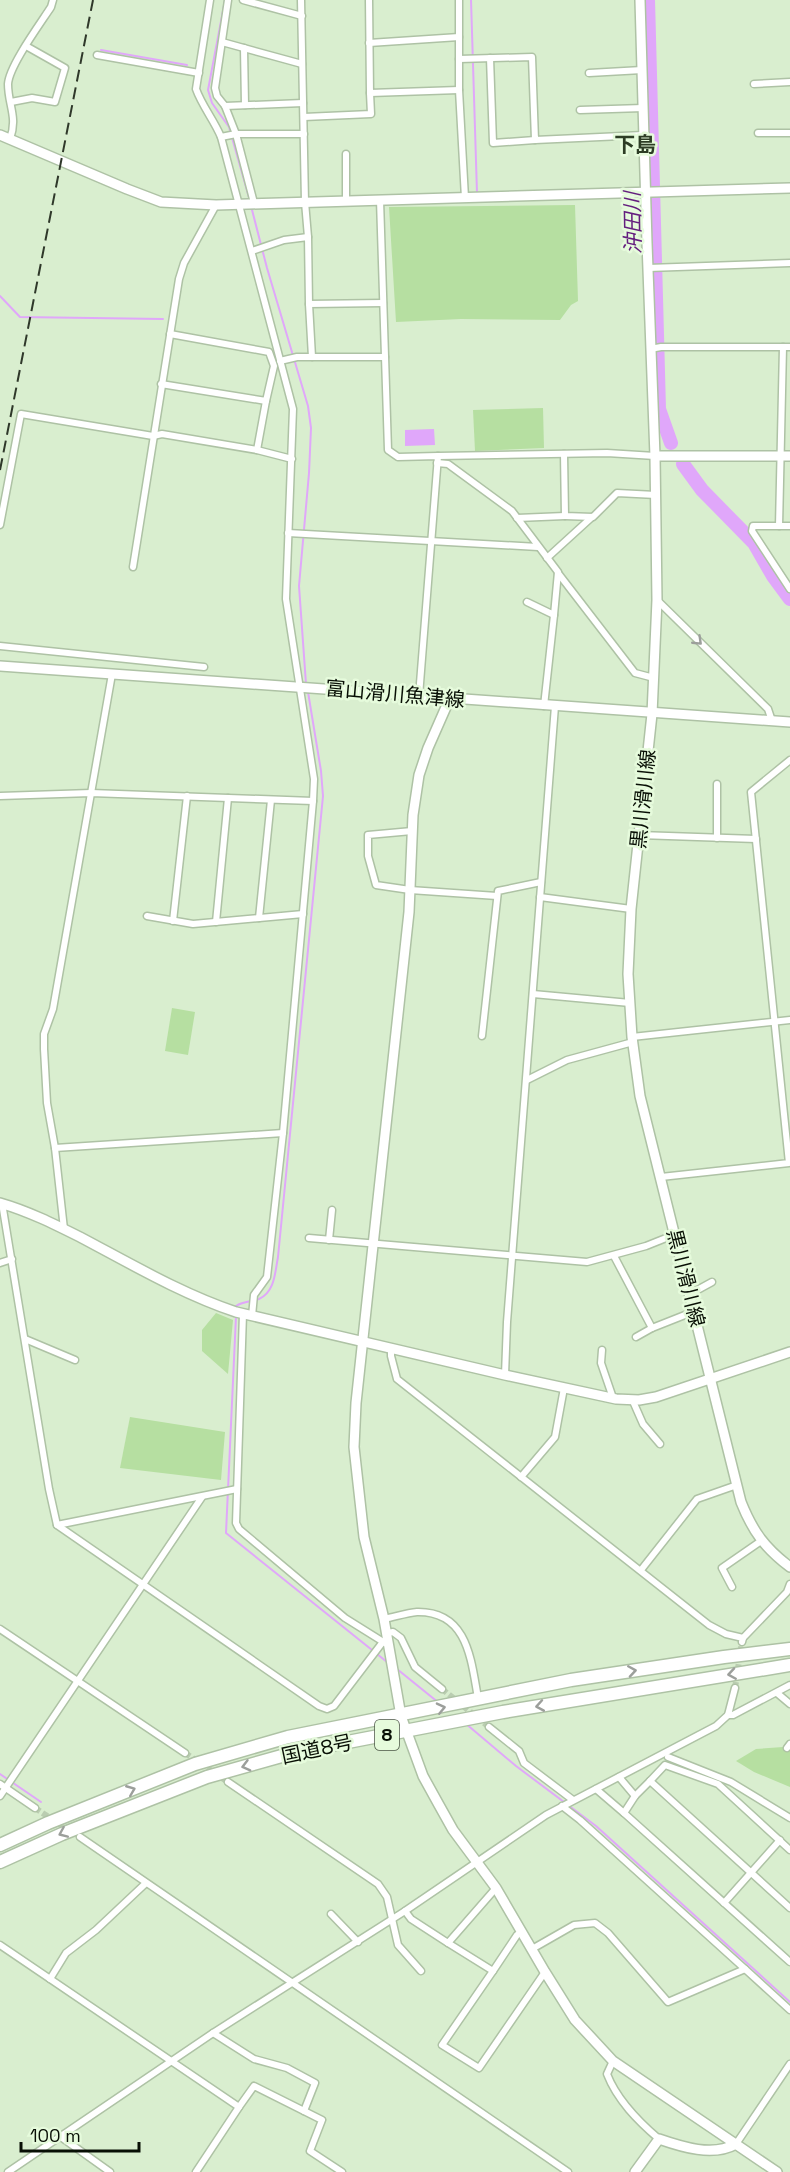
<svg xmlns="http://www.w3.org/2000/svg" width="790" height="2172" font-family="'Space Grotesk','Noto Sans JP',sans-serif">
<rect width="100%" height="100%" fill="#d9eecf"/>
<!-- green -->
<g fill="#b6dfa1">
<polygon points="575,205 578,301 571,305 560,320 461,319 396,322 389,207"/>
<polygon points="543,408 544,448 475,451 473,410"/>
<polygon points="172,1008 195,1012 188,1055 165,1051"/>
<polygon points="216,1313 233,1320 228,1374 202,1351 202,1330"/>
<polygon points="130,1417 225,1432 221,1480 120,1468"/>
<polygon points="783,1747 790,1749 790,1787 754,1772 736,1761 756,1749"/>
</g>
<!-- water -->
<polygon fill="#e0a7fa" points="434,429 435,445 405,446 405,430"/>
<g fill="none" stroke-linecap="round" stroke-linejoin="round">
<!-- stream -->
<g stroke="#e0a7fa" stroke-width="2">
<polyline points="225,0 208,90 212,103 229,127 250,201"/>
<polyline points="471,0 477,193"/>
<polyline points="101,50 187,65"/>
<polyline points="251,206 267,268 308,406 311,428 309,473 299,586 306,684"/>
<polyline points="0,296 20,317 163,319"/>
<path d="M236,1310V1306C244,1301 251,1302 259,1299C275,1292 275,1272 278,1257L323,796L321,771L308,692"/>
<polyline points="236,1316 226,1533 387,1662"/>
<polyline points="397,1669 439,1703"/>
<polyline points="465,1723 516,1766 596,1826 790,2002"/>
<polyline points="0,1774 41,1802"/>
</g>
<!-- river -->
<g stroke="#e0a7fa" stroke-width="14">
<polyline points="648,0 659,409 671,443"/>
<polyline points="683,464 702,490 754,543 773,576 790,599"/>
</g>
<!-- street-tunnel -->
<g stroke="#bacdb1" stroke-width="6" stroke-dasharray="6 3" stroke-linecap="butt">
<polyline points="735,1688 742,1642"/>
<polyline points="442,1689 489,1727"/>
<polyline points="185,1753 228,1782"/>
<polyline points="35,1808 70,1831"/>
</g>
<!-- street casing -->
<g stroke="#aec2a5" stroke-width="9">
<g id="street">
<path d="M210,0L196,89C202,106 214,120 221,137L293,409L286,599L314,779L313,801L283,1133L267,1277L254,1295L252,1316"/>
<polyline points="228,0 215,88 217,96 225,106 303,103"/>
<polyline points="243,0 302,16"/>
<polyline points="301,0 305,202 308,237"/>
<polyline points="369,0 370,93 459,90"/>
<polyline points="459,0 459,90 465,198"/>
<polyline points="222,42 302,64"/>
<polyline points="369,43 459,37"/>
<polyline points="244,48 245,105"/>
<polyline points="97,55 199,73"/>
<polyline points="490,58 493,143 535,140"/>
<polyline points="459,59 532,57 535,140 644,135"/>
<polyline points="589,73 642,70"/>
<polyline points="754,84 790,82"/>
<polyline points="11,102 32,98 55,102 65,68 26,46"/>
<polyline points="225,106 236,134 254,203"/>
<polyline points="580,110 643,108"/>
<polyline points="304,117 371,114 370,93"/>
<polyline points="758,133 790,133"/>
<polyline points="221,137 236,134 304,134"/>
<path d="M10,139C18,117 8,105 8,84C9,66 40,24 51,7L53,0"/>
<polyline points="346,154 346,201"/>
<polyline points="380,200 388,450 398,457 438,456 419,696"/>
<polyline points="252,251 284,240 308,237 309,304"/>
<polyline points="648,268 790,263"/>
<polyline points="650,349 661,347 790,347"/>
<polyline points="312,357 309,304 383,303"/>
<polyline points="280,361 297,357 385,357"/>
<polyline points="161,384 266,401 274,366 269,352 170,334"/>
<polyline points="257,450 266,401"/>
<polyline points="564,454 565,516 593,517 617,493 656,495"/>
<polyline points="438,456 607,453 655,456"/>
<polyline points="437,463 448,464 512,511 558,572 554,615 527,602"/>
<polyline points="517,518 565,516"/>
<polyline points="0,525 21,414 153,436 162,434 257,450 292,459"/>
<polyline points="779,526 783,347"/>
<polyline points="790,526 753,526 752,531 790,589"/>
<polyline points="288,533 538,547"/>
<polyline points="547,558 592,517"/>
<polyline points="133,567 179,279 184,263 216,205"/>
<polyline points="558,573 635,673 654,678"/>
<polyline points="657,600 768,709 772,721"/>
<polyline points="0,646 204,667"/>
<polyline points="544,706 554,615"/>
<polyline points="717,784 717,838"/>
<polyline points="0,796 91,793 313,801"/>
<polyline points="412,831 368,835 368,856 376,885 410,890 497,896"/>
<polyline points="639,835 756,839"/>
<polyline points="540,897 631,909"/>
<polyline points="147,916 193,924 303,914"/>
<polyline points="259,918 271,800"/>
<polyline points="173,921 187,796"/>
<polyline points="216,922 228,798"/>
<polyline points="533,994 630,1003"/>
<polyline points="482,1036 498,891 541,882"/>
<polyline points="632,1037 790,1020"/>
<polyline points="527,1080 567,1060 633,1042"/>
<polyline points="55,1148 283,1133"/>
<polyline points="661,1177 789,1163 751,792 790,760"/>
<polyline points="2,1203 49,1489 57,1525 319,1706 327,1709 334,1706 382,1643"/>
<polyline points="64,1229 55,1148 47,1103 44,1049 44,1034 53,1009 112,674"/>
<polyline points="309,1238 587,1262 646,1246 676,1234"/>
<polyline points="329,1240 332,1210"/>
<polyline points="614,1256 652,1328 695,1311"/>
<polyline points="0,1263 12,1259"/>
<polyline points="690,1294 712,1282"/>
<polyline points="243,1314 236,1523 239,1529 345,1618 385,1643"/>
<polyline points="636,1337 652,1328"/>
<polyline points="25,1339 75,1360"/>
<polyline points="391,1348 391,1356 397,1379 709,1625 726,1634 743,1638"/>
<polyline points="602,1350 601,1363 613,1398"/>
<polyline points="505,1375 507,1322 555,706"/>
<polyline points="632,1399 643,1424 660,1444"/>
<polyline points="521,1477 555,1437 564,1388"/>
<polyline points="57,1525 237,1489"/>
<polyline points="641,1570 697,1499 737,1485"/>
<polyline points="732,1587 722,1568 761,1541"/>
<path d="M384,1619C395,1617 406,1613 417,1612C468,1611 471,1660 478,1698"/>
<polyline points="0,1629 185,1753"/>
<polyline points="387,1633 393,1632 401,1638 415,1667 442,1689"/>
<polyline points="742,1642 743,1638 787,1592 790,1584"/>
<polyline points="777,1693 790,1704"/>
<polyline points="728,1715 733,1715 790,1685"/>
<polyline points="489,1727 519,1751 524,1763 573,1800"/>
<polyline points="787,1748 790,1744"/>
<polyline points="668,1757 731,1782 790,1818"/>
<polyline points="619,1777 635,1796 650,1781 790,1908"/>
<polyline points="650,1781 665,1765 718,1784 790,1850"/>
<polyline points="228,1782 378,1884 387,1897 398,1945 421,1971"/>
<polyline points="0,1784 35,1808"/>
<polyline points="596,1789 624,1813"/>
<polyline points="0,1796 202,1497"/>
<polyline points="635,1796 624,1813 790,1962"/>
<polyline points="562,1806 580,1820 745,1969"/>
<polyline points="80,1837 568,2172"/>
<polyline points="724,1903 780,1840"/>
<polyline points="405,1911 411,1919 448,1943 496,1888"/>
<polyline points="331,1914 358,1942"/>
<polyline points="448,1943 493,1971 517,1935 522,1931"/>
<polyline points="0,1945 239,2107 254,2086 322,2120 310,2151 342,2172"/>
<polyline points="532,1949 574,1925 595,1923 608,1933 668,2002 745,1969 790,2010"/>
<polyline points="493,1971 442,2045 479,2068 545,1972"/>
<polyline points="50,1979 66,1953 96,1930 146,1883"/>
<polyline points="213,2033 254,2059 287,2068 315,2083 304,2111"/>
<path d="M613,2061L607,2074C617,2100 638,2121 659,2139"/>
<polyline points="61,2137 110,2172"/>
<polyline points="736,2144 790,2064"/>
<polyline points="8,2172 213,2033 405,1911 546,1815 716,1726 728,1715 735,1688"/>
<polyline points="196,2172 239,2107"/>
</g>
</g>
<!-- secondary casing -->
<g stroke="#aec2a5" stroke-width="12">
<g id="secondary">
<path d="M640,0L647,243L655,456L657,600L652,714L631,909L628,974L632,1037L640,1096L741,1502C753,1532 765,1548 790,1567"/>
<polyline points="0,135 127,189 161,202 216,205 790,188"/>
<polyline points="655,456 790,456"/>
<polyline points="0,666 790,722"/>
<polyline points="450,698 428,748 419,775 413,815 409,912 356,1403 354,1447 364,1537 384,1619 401,1716 423,1776 439,1805 453,1830 496,1888 545,1972 575,2020 613,2061 777,2172"/>
<path d="M0,1203C28,1211 54,1224 80,1237C131,1264 182,1294 236,1312L505,1375L616,1399L639,1400L656,1397L790,1352"/>
<path d="M635,2172L659,2139C682,2147 713,2157 736,2144"/>
</g>
</g>
<!-- highway casing -->
<g stroke="#aec2a5" stroke-width="15">
<g id="highway">
<polyline points="0,1845 48,1823 195,1764 288,1737 571,1680 724,1657 790,1649"/>
<polyline points="0,1862 62,1834 207,1777 296,1752 503,1712 790,1665"/>
</g>
</g>
<!-- street -->
<use href="#street" stroke="#fff" stroke-width="6"/>
<!-- secondary -->
<use href="#secondary" stroke="#fff" stroke-width="9"/>
<!-- highway -->
<use href="#highway" stroke="#fff" stroke-width="12"/>
<!-- rail -->
<polyline stroke="#2f382a" stroke-width="2" stroke-dasharray="12 6" stroke-linecap="butt" points="0,470 93,0"/>
</g>
<!-- one-way arrows -->
<defs><path id="oneway-chevron" d="M-2-3.5L2.5 0L-2 3.5" fill="none" stroke-width="1.6" stroke-linecap="round" stroke-linejoin="round" transform="scale(1.5)"/></defs>
<g stroke="#9c9f9b">
<use href="#oneway-chevron" transform="translate(698 641) rotate(44)"/>
<use href="#oneway-chevron" transform="translate(632 1671) rotate(-9)"/>
<use href="#oneway-chevron" transform="translate(732 1674) rotate(171)"/>
<use href="#oneway-chevron" transform="translate(540 1706) rotate(170)"/>
<use href="#oneway-chevron" transform="translate(441 1708) rotate(-13)"/>
<use href="#oneway-chevron" transform="translate(246 1766) rotate(165)"/>
<use href="#oneway-chevron" transform="translate(131 1790) rotate(-22)"/>
<use href="#oneway-chevron" transform="translate(63 1833) rotate(157)"/>
</g>
<g text-anchor="middle" stroke-width="5" stroke-linejoin="round" paint-order="stroke">
<!-- shield labels -->
<rect fill="#e6fbdc" stroke="#4b5646" stroke-width="1.5" x="375" y="1720" width="24" height="30" rx="4.5"/>
<g font-size="18" font-weight="bold" fill="#080f05">
<text x="387" y="1741">8</text>
</g>
<!-- street labels -->
<g font-size="20" fill="#080f05" stroke="#e6fbdc">
<text transform="translate(395 694) rotate(5)" y="7">富山滑川魚津線</text>
<text transform="translate(643 799) rotate(-84)" y="7">黒川滑川線</text>
<text transform="translate(686 1278) rotate(76)" y="7">黒川滑川線</text>
<text transform="translate(317 1749) rotate(-12)" y="7">国道8号</text>
</g>
<!-- neighbourhood labels -->
<g font-size="21" font-weight="bold" fill="#2d3d25" stroke="#e6fbdc">
<text x="635" y="152">下島</text>
</g>
<!-- water labels -->
<g font-size="21" font-style="italic" fill="#641e7e" stroke="#e6fbdc">
<text transform="translate(633 223) rotate(-91)" y="7">沖田川</text>
</g>
</g>
<!-- scale -->
<path d="M21 2142v9h118v-9" fill="none" stroke="#080f05" stroke-width="3"/>
<text x="30" y="2142" font-size="18" fill="#080f05" stroke="#e6fbdc" stroke-width="4.5" paint-order="stroke">100 m</text>
</svg>
